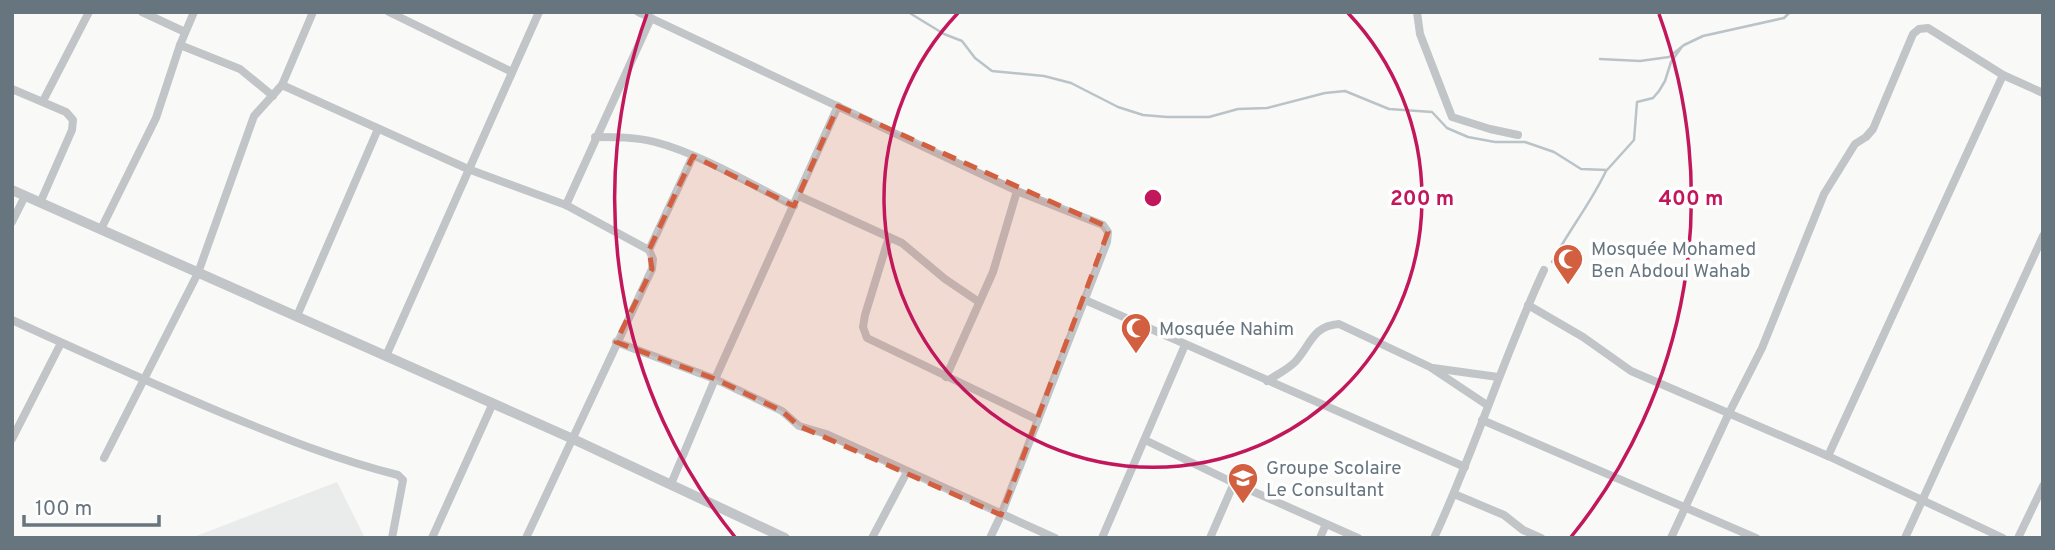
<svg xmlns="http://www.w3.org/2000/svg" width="2055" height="550" font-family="Overpass,sans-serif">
<rect width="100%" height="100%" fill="#f9f9f7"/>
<!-- built -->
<polygon fill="#eaebeb" points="337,482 365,538 191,538"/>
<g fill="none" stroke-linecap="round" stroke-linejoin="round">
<!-- stream -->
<g stroke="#bac4c8" stroke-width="2.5">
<polyline points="908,12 944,34 962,41 975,58 992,71 1044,76 1071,83 1118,107 1143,115 1167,117 1209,117 1238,109 1267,108 1325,93 1345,91 1389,109 1432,112 1447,128 1468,137 1495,142 1525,142 1554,152 1581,169 1607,170 1634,140 1637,102 1653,98 1659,91 1665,81 1671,62 1681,48"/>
<polyline points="1600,59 1640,61 1669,57 1684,45 1703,36 1784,18 1790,12"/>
<path d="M1552,262C1569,230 1591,203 1606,171"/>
</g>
<!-- minor -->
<g stroke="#c1c5c8" stroke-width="8">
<polyline points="142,12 185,32"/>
<polyline points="389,12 512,72"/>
<polyline points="638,12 1017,191 1103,225 1108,232 1107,242 1001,515 990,538"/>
<polyline points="1417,12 1420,34 1452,117 1490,129 1518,135"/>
<polyline points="180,45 240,69 273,96"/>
<polyline points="282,85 468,169 566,205 649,250 653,259 652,269 526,538"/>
<polyline points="12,89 66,112 73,120 72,130 40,203"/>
<polyline points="43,101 89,12"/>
<path d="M595,137C615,137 636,137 655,142C698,153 753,185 794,206"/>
<polyline points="799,196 902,243 945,279 979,302"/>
<polyline points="566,205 651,18"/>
<polyline points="12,222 25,196"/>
<polyline points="101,229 156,118 180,45 194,12"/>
<polyline points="889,237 865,315 863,327 867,338 1038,420"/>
<polyline points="649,250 693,156"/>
<polyline points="1085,300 1465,467"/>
<polyline points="1528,305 1583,337 1631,371 1828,456 2003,538"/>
<polyline points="297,316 378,129"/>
<path d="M12,320C84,353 155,385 227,415C283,438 338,460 398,475L403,480L392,538"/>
<polyline points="616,342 715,379 782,411 799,426 826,434 1055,538"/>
<polyline points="386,356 539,12"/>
<polyline points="1433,368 1498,377"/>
<polyline points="946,377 993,272 1017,191"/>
<path d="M1267,381C1276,375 1287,370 1295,362C1311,345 1312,326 1339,324L1430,367L1487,405"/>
<polyline points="1482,420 1756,538"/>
<polyline points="12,439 61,343"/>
<polyline points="1145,440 1234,483 1358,538"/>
<polyline points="1828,456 2003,75"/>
<polyline points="104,458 198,273 254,116 282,85 313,12"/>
<polyline points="671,484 715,379 838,106"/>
<polyline points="1454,494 1504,515 1523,530 1541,538"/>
<polyline points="432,538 493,403"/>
<polyline points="872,538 907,472"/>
<polyline points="1102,538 1185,345"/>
<polyline points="1210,538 1234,483"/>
<polyline points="1320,538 1326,524"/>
<path d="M1434,538C1475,450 1503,358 1544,270"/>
<polyline points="1671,538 1729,413 1762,348 1824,194 1855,144 1866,137 1873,129 1913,34 1919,29 1928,28 2003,75 2043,93"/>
<polyline points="1905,538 2043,236"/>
<polyline points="2018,538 2043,486"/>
</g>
<!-- tertiary -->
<polyline stroke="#c1c5c8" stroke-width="10" points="12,190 573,439 785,538"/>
</g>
<!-- marked area -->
<path fill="#d25f3f" fill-opacity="0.2" stroke="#d25f3f" stroke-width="5" stroke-dasharray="14 9" stroke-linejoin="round" d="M838,106L1103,225L1108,232L1001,515L799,426L782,411L715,379L616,342L652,269L649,250L693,156L794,206Z"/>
<!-- distance rings -->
<g fill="none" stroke="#c2185b" stroke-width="3.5">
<path d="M1348 13A269 269 0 1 1 958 13"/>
<path d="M735 537A538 538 0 0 1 647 14M1659 14A538 538 0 0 1 1571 537"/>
</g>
<!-- icons -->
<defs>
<g id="mosque-pin" transform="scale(1.575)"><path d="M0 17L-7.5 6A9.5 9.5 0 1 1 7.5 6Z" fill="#d25f3f" stroke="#fff"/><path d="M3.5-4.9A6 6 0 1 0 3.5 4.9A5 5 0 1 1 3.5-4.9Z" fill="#fff"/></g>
<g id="school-pin" transform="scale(1.575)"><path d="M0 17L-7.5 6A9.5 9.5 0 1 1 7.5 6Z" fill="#d25f3f" stroke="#fff"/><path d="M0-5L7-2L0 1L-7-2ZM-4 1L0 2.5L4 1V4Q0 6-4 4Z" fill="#fff"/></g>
</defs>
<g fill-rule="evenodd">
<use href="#mosque-pin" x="1568" y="259"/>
<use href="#mosque-pin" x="1136" y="328"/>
<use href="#school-pin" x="1243" y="478"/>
</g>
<g text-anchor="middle" stroke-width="7" stroke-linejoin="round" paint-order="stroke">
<!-- poi labels -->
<g font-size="19" fill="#67757f" stroke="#fff" text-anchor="start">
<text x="1591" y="255">Mosquée Mohamed<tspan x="1591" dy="22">Ben Abdoul Wahab</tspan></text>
<text x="1159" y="335">Mosquée Nahim</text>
<text x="1266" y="474">Groupe Scolaire<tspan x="1266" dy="22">Le Consultant</tspan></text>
</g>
</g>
<circle cx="1153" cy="198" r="10" fill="#c2185b" stroke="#fff" stroke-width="3.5"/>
<g font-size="21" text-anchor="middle" font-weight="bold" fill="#c2185b" stroke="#fff" stroke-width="7" stroke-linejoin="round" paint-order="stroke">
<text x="1422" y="205">200 m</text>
<text x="1691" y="205">400 m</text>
</g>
<!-- border -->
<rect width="2055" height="550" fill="none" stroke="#67757f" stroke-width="28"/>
<!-- scale -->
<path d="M24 515v10h135v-10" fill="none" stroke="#67757f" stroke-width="3.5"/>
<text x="35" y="515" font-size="21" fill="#67757f" stroke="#ffffff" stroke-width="5" paint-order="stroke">100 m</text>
</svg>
